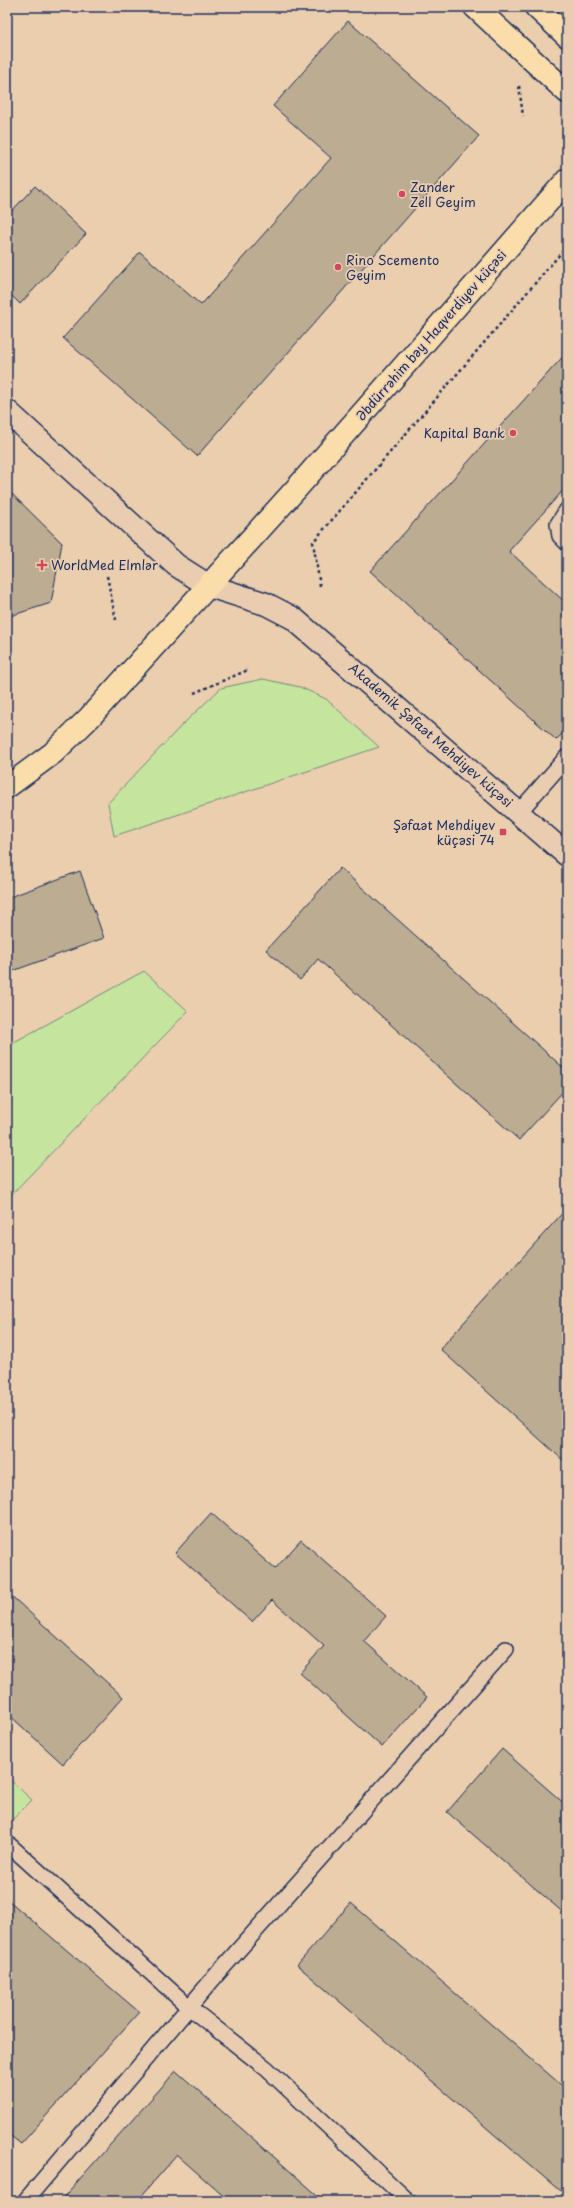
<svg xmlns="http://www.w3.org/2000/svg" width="574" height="2208" font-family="'Playpen Sans',sans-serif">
<rect width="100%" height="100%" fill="#ebcead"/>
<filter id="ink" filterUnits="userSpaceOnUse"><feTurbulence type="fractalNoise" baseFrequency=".025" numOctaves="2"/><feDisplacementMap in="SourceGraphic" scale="8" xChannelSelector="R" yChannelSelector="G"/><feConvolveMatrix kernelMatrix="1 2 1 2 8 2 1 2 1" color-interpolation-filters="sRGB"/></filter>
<g filter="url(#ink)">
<!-- green -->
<g fill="#c5e59e" stroke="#708a7e">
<polygon points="263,679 300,687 326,699 379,747 114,836 108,803 183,724 221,688"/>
<polygon points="144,971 188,1011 7,1199 7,1046"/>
<polygon points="7,1777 32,1800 8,1824 7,1823"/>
</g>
<!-- building -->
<g fill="#bbac92" stroke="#1b2f5e">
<polygon points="348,21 479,136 197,456 63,338 140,252 201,305 331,158 273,106"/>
<polygon points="35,186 86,234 20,304 7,291 7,216"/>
<polygon points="567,352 567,486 509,551 567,604 567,729 556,740 370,571"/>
<polygon points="7,489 62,543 51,603 7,617"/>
<polygon points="340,868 567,1071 567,1087 519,1140 318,959 300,980 266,950"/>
<polygon points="80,871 104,938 7,973 7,898"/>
<polygon points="567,1208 567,1459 565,1462 440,1349"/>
<polygon points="211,1513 275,1569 301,1540 386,1616 364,1641 427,1697 382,1747 300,1673 324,1646 272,1600 252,1622 175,1553"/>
<polygon points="7,1592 123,1697 63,1764 7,1713"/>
<polygon points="502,1749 567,1806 567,1916 447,1812"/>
<polygon points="7,1899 139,2012 21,2144 7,2133"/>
<polygon points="351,1903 567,2090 567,2183 560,2191 297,1965"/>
<polygon points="176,2071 324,2201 229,2201 177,2155 137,2201 60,2201"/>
</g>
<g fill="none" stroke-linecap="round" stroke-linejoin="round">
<!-- lane casing -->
<g stroke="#1b2f5e" stroke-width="18">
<g id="lane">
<polyline points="567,510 558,524 560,536 567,543"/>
<polyline points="519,812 567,757"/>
<polyline points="7,1843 190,2008 267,2069 408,2201"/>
<polyline points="25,2201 218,1973 506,1649"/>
</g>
</g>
<!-- secondary casing -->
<g stroke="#1b2f5e" stroke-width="25">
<polyline id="secondary" points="7,411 176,565 209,586 266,604 293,618 567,855"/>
</g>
<!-- primary casing -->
<g stroke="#1b2f5e" stroke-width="25">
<g id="primary">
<polyline points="475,7 567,92"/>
<polyline points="536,7 567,36"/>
<polyline points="7,787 53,753 89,718 296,489 567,180"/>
</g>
</g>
<!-- path -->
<g stroke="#1b2f5e" stroke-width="2.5" stroke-dasharray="3 3" stroke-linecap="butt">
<polyline points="519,86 523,116"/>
<polyline points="107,576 116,620"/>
<polyline points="320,586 313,542 567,246"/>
<polyline points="194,693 248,670"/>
</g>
<!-- lane -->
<use href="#lane" stroke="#eacdb0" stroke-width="15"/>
<!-- secondary -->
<use href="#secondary" stroke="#eacdb0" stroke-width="22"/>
<!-- primary -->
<use href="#primary" stroke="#faddab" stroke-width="22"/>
</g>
</g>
<!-- markers -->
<g fill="#d1495b" stroke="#eacdb0" stroke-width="1.5">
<circle cx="402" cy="194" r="4"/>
<circle cx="338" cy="267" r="4"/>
<circle cx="513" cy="433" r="4"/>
<path d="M40 559h4v4h4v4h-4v4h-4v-4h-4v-4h4z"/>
<rect x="499" y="828" width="8" height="8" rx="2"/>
</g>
<g text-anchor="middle" stroke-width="3.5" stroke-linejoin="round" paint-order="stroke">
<!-- poi labels -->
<g font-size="13" fill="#1b2f5e" stroke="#eacdb0" text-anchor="start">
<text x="410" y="192">Zander<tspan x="410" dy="15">Zell Geyim</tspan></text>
<text x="346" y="265">Rino Scemento<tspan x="346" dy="15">Geyim</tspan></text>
<text x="505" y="438" text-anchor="end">Kapital Bank</text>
<text x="51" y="570">WorldMed Elmlər</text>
<text x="495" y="830" text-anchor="end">Şəfaət Mehdiyev<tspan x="495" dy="15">küçəsi 74</tspan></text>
</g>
<!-- street labels -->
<g font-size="13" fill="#1b2f5e" stroke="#eacdb0">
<text transform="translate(431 335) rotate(-49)" y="5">Əbdürrəhim bəy Haqverdiyev küçəsi</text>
<text transform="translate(431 735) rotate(41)" y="5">Akademik Şəfaət Mehdiyev küçəsi</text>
</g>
</g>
<!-- margin -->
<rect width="574" height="2208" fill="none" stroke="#eacdb0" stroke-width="24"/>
<rect x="12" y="12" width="550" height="2184" fill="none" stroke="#1b2f5e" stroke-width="1.5" filter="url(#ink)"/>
</svg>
